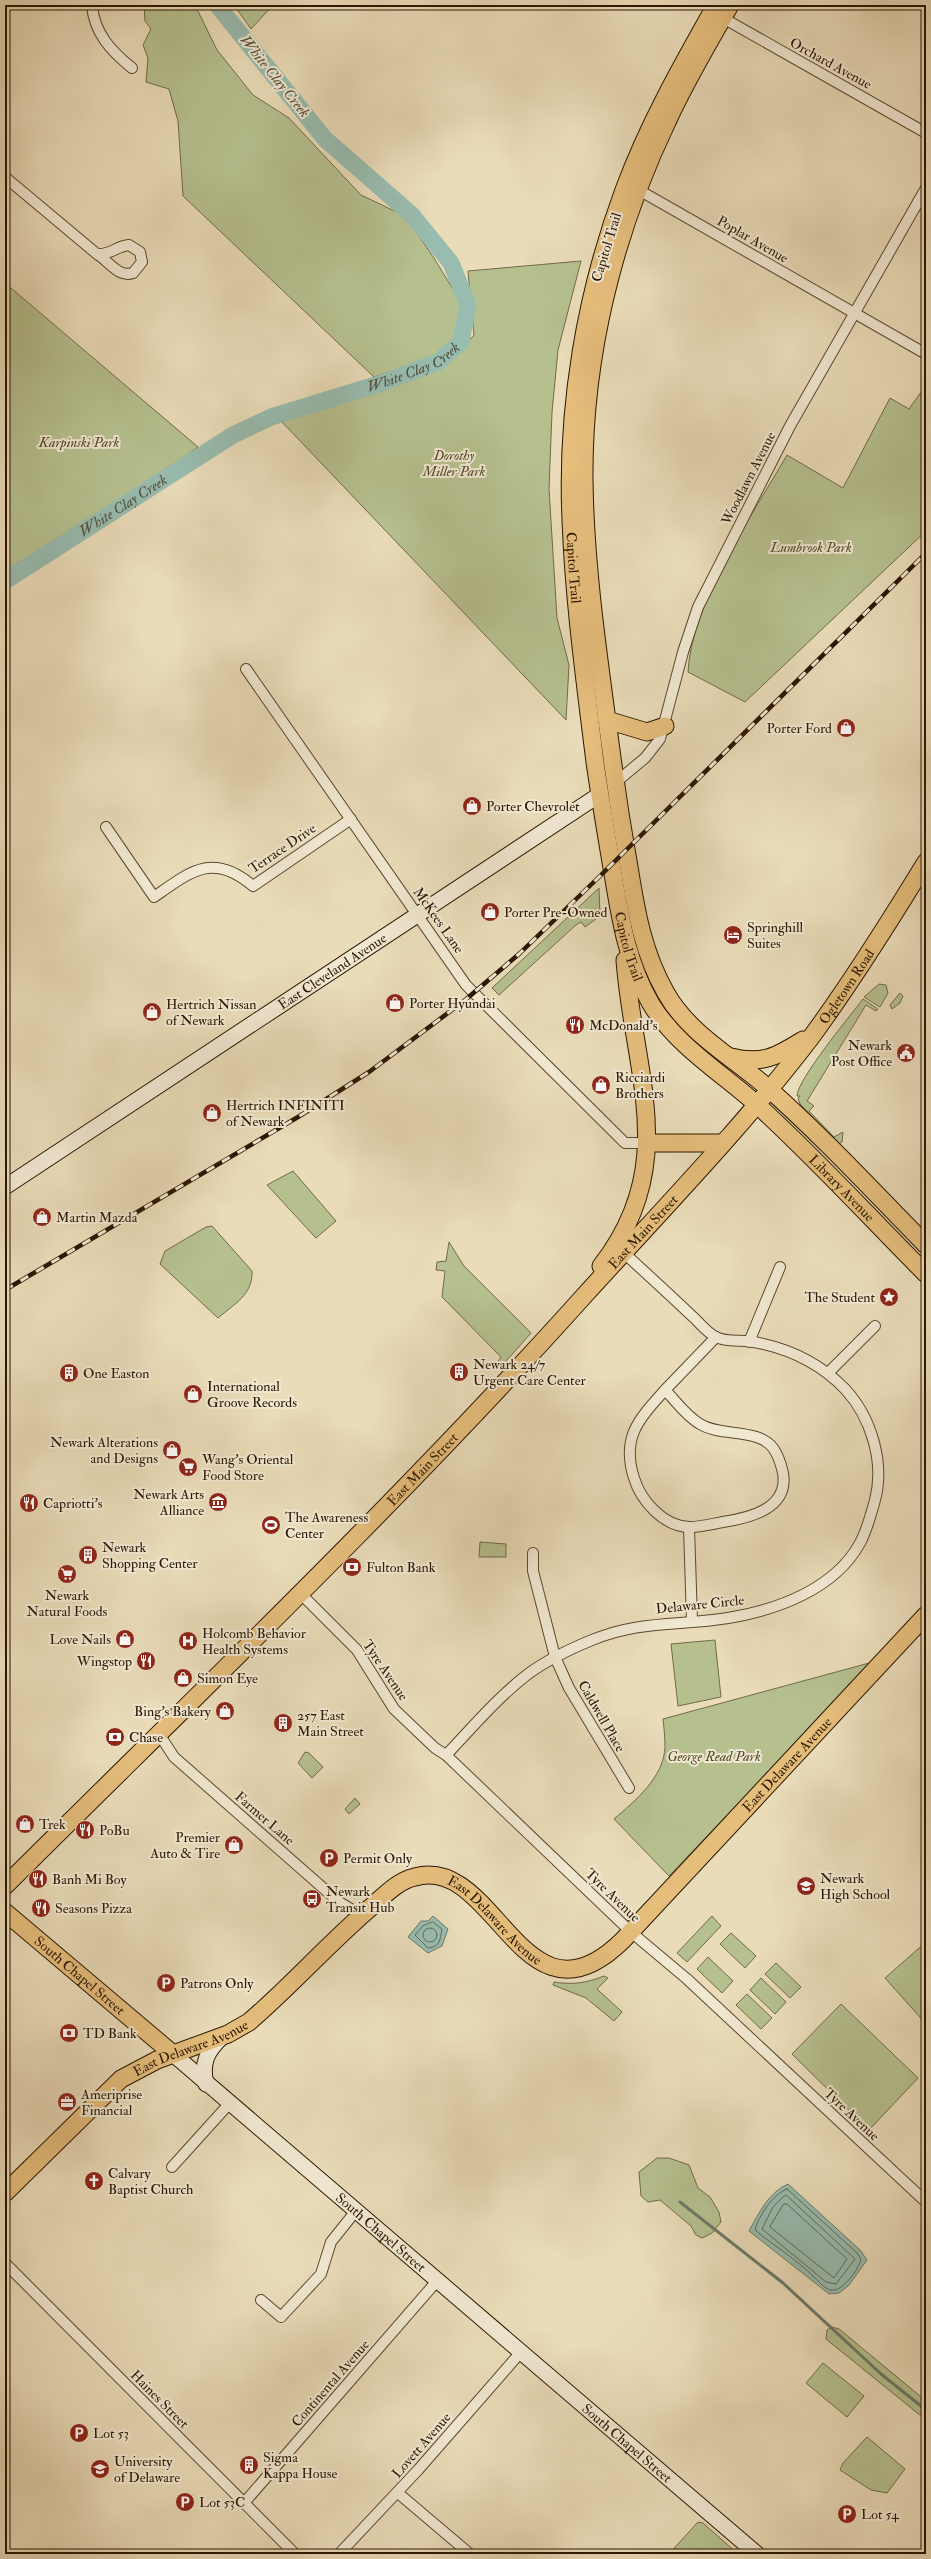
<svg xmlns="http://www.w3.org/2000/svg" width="931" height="2559" font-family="'IM FELL Double Pica',serif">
<rect width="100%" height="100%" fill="#eadcb9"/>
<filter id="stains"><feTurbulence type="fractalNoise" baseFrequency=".005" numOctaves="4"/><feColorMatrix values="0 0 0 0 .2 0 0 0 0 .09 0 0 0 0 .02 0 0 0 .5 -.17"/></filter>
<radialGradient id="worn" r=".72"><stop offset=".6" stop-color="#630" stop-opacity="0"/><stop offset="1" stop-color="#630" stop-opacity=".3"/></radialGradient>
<!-- green -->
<g fill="#b6c08f" stroke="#706b48">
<polygon points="144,5 195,5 217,50 253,95 289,118 361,195 405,216 434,258 459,299 461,328 446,353 374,377 183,196 178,121 169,89 146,82 148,58 143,45 151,29 145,21"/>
<polygon points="234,5 273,5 251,29"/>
<polygon points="581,261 558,350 552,412 549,489 557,618 569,665 566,720 282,422 451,361 474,335 468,271"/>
<path d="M5,283L198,447C159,475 121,505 80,530C55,545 28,554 5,572Z"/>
<path d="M926,385V531L745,702L688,672C691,604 753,514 787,455L843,488L890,398L909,409Z"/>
<polygon points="599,888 600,916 585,927 581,922 576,925 499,995 492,988"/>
<polygon points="879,984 886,985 888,993 880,1007 864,997"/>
<polygon points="900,993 903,996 900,1003 892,1009 890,1005"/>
<path d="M863,999L878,1009L876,1011L866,1005L807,1101L814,1106L809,1111L834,1137L843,1132L842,1142L839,1144L800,1104L798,1098L800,1096H797C797,1080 850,1016 863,999Z"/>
<polygon points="293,1171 336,1221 316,1238 267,1185"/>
<path d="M212,1226L252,1271C253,1295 234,1304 218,1318L160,1264L165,1251L206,1227Z"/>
<polygon points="449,1242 464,1266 531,1333 500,1368 496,1364 501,1357 442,1297 445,1271 436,1270 437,1262 446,1261"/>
<polygon points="480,1542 506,1544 506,1557 479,1557"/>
<polygon points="715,1640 721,1697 678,1706 671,1644"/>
<path d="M873,1662L669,1876L614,1819C635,1801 664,1777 665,1747C665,1738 664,1728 663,1719Z"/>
<polygon points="305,1752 309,1753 323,1767 312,1778 298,1763"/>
<polygon points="355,1798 360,1804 349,1814 345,1809"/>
<polygon points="712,1916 721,1926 687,1962 677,1953"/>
<polygon points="731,1933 756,1956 745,1968 720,1944"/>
<polygon points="926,1942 926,2024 885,1978"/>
<polygon points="708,1957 733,1981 722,1993 697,1969"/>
<polygon points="776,1963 801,1987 790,1998 765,1974"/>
<path d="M604,1976L608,1978L597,1989L622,2012L614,2021L586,1998L553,1985L554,1982C572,1985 587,1983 604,1976Z"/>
<polygon points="761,1978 786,2002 775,2014 750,1990"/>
<polygon points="747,1994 772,2018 761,2029 736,2005"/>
<polygon points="841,2004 918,2078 869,2130 792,2054"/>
<polygon points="657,2158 669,2158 689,2165 698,2188 710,2197 719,2212 721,2222 712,2233 702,2238 696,2235 691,2226 660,2200 648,2202 641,2196 639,2172"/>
<polygon points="832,2327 839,2329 926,2401 926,2420 826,2339 827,2330"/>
<polygon points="823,2363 864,2396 847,2417 806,2383"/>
<polygon points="867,2437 905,2469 887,2493 871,2490 840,2470 843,2463"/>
<polygon points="698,2522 703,2523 738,2554 669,2554"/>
</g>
<!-- water -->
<g fill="#98bcaf" stroke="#6c7a69">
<polygon points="433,1916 448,1929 442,1946 428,1953 408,1937 421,1921 428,1921"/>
<path d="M788,2184L860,2250L867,2260L849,2285L839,2293L829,2294L749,2231C759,2213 768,2193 788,2184Z"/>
</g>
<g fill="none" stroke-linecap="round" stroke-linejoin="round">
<!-- shore -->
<g stroke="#616958" stroke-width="1">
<path d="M433,1922L442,1929C440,1940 440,1947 428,1948L415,1935L423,1926Z"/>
<circle cx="430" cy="1935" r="7"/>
<path d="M787,2189L857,2253L861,2259C859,2269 842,2293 830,2290C824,2288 818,2281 813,2276C796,2259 774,2246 755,2230C758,2217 773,2194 787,2189Z"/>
<polygon points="786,2195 855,2259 836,2284 826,2282 762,2229 773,2207"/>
<polygon points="784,2204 787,2204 847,2259 834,2278 770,2227"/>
</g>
<!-- stream -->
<polyline stroke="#6c7a69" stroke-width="3" points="680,2202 783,2283 881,2374 926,2410"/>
<!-- river -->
<path stroke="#98bcaf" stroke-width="17" id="s1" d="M5,581L233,435L271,417L379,384L438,362L461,342L468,305L451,263L412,215L325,139L217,5"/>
<!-- street casing -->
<g stroke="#5a482e" stroke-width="12">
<g id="street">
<path d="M92,5C94,33 111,51 132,68"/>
<polyline points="723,18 926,133"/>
<path d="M5,177L97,254C109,261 118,278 133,273L142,262L140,252L129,245C116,246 112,255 97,254"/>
<polyline points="637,189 926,354"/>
<polyline points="246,669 466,985 625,1143 648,1143"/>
<polyline points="615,783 645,758 660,739 683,652 698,607 790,426 926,188"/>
<path d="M106,827L154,897C191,871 213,852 253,886L351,819"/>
<polyline points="749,1342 780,1267"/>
<polyline points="828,1373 875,1326"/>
<path d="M665,1390C639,1419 621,1437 634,1478C641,1501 664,1527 690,1527C700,1527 712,1524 723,1522C749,1518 789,1509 783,1473C781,1464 779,1456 773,1448C758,1428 721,1437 700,1424C686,1416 676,1401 665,1390L716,1337"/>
<polyline points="689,1527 692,1621"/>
<polyline points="533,1553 533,1571 555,1657 569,1688 629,1788"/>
<polyline points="300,1593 357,1650 394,1709 435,1748 446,1755 631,1932 687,1979 926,2202"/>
<polyline points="159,1734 174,1757 339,1902 361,1915"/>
<path d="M446,1755C472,1728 498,1697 528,1674C547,1660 570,1649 592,1640C640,1620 680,1626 728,1618C777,1610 835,1589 860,1543C867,1530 871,1515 875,1500C885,1462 871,1417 845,1389C818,1361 786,1347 748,1341C738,1340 725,1342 716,1337C707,1333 699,1322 692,1316C670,1295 647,1274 624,1253"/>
<polyline points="172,2167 229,2104"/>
<polyline points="5,2263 295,2554"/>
<polyline points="261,2300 281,2317 321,2274 331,2242 355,2212"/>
<polyline points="398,2493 470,2554"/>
<polyline points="244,2503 437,2281"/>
<polyline points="339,2554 418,2470 521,2352"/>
</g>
</g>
<!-- secondary casing -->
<g stroke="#2a1600" stroke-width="17">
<g id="secondary">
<path id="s2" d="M5,1187L599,795"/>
<path id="s3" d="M173,2054L757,2554"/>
<path d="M206,2084C201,2063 207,2051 222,2037"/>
</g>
</g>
<!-- primary casing -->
<g stroke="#2a1600" stroke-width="19">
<g id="primary">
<path id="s4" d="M716,5C682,65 648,125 624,190C585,295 566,409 571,520C574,601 585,681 595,762C600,797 606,832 612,868C620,915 626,961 651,1004C675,1044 720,1072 754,1102C814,1156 869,1217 926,1274"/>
<path d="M730,5C708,44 685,82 667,122C614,233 583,356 584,479C585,569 599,660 611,750C616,789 622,828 629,867C636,911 643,953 666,993C688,1033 734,1058 768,1088C823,1137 874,1192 926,1245"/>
<polyline points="607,720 647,732 665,726"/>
<path d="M731,1057C763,1065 777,1056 803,1040"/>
<polyline points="648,1143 722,1143"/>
<path d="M601,1266C681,1164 633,1072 625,960"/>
<path id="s5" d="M5,1886C200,1692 399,1502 583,1297C661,1211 742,1128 812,1036C853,980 890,921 926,862"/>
<path id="s6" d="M5,1912L173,2054"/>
<path id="s7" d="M5,2193L121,2079L157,2060L228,2034L249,2022C291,1986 328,1944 370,1908C384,1896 397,1881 415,1877C496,1854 523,2039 623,1940L926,1615"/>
</g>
</g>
<!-- street -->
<use href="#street" stroke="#f1e8d2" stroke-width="10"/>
<!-- secondary -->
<use href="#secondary" stroke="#f1e8d2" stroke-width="15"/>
<!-- primary -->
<use href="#primary" stroke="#e5be7c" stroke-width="17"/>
<!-- rail casing -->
<g stroke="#2a1600" stroke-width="4.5">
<polyline id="rail" points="5,1290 298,1117 369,1072 464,1001 519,954 598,878 926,553"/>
</g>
<!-- rail -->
<use href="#rail" stroke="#f1e8d2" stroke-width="3" stroke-dasharray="9" stroke-linecap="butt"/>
</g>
<!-- icons -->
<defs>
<g id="shop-disc" transform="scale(1)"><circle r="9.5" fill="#8f2418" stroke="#f1e8d2"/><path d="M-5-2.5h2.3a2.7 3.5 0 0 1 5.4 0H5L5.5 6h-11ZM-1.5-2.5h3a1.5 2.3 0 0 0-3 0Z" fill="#fff"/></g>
<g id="hotel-disc" transform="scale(1)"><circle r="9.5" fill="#8f2418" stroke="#f1e8d2"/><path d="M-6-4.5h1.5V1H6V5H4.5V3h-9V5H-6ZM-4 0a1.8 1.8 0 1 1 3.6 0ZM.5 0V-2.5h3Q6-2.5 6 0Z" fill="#fff"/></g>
<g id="restaurant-disc" transform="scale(1)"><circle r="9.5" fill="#8f2418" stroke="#f1e8d2"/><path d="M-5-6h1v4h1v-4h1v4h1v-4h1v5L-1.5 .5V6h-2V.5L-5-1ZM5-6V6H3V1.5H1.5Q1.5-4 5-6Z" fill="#fff"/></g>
<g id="civic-disc" transform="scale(1)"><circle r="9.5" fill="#8f2418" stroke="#f1e8d2"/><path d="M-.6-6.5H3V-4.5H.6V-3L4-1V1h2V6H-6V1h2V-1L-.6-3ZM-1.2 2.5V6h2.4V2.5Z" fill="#fff"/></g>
<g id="sight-disc" transform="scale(1)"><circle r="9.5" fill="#8f2418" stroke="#f1e8d2"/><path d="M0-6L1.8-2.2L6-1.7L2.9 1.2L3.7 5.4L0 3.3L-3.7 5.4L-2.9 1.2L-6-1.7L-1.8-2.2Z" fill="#fff"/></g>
<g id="building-disc" transform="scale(1)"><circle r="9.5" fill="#8f2418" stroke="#f1e8d2"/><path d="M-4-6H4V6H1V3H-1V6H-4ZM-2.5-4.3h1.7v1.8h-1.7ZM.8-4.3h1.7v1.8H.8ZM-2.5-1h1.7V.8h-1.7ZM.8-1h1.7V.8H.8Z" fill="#fff"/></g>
<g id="supermarket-disc" transform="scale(1)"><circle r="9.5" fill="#8f2418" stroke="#f1e8d2"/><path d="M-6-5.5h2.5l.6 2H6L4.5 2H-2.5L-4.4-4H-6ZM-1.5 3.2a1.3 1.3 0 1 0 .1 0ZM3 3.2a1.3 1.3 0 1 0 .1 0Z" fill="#fff"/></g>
<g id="museum-disc" transform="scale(1)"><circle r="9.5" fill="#8f2418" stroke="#f1e8d2"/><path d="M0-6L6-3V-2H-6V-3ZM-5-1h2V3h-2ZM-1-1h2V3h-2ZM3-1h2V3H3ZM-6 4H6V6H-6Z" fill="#fff"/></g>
<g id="stadium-disc" transform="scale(1)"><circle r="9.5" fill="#8f2418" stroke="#f1e8d2"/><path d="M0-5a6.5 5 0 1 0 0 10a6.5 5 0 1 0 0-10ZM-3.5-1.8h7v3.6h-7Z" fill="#fff"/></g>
<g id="bank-disc" transform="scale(1)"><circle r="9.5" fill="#8f2418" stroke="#f1e8d2"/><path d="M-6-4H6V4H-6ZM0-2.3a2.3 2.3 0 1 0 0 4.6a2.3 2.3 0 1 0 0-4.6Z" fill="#fff"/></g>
<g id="hospital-disc" transform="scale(1)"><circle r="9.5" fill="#8f2418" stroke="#f1e8d2"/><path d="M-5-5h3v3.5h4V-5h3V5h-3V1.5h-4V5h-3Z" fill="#fff"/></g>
<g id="parking-disc" transform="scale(1)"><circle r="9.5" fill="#8f2418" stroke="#f1e8d2"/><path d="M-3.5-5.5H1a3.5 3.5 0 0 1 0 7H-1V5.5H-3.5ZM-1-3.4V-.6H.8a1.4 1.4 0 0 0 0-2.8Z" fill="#fff"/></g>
<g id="school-disc" transform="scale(1)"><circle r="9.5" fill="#8f2418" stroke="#f1e8d2"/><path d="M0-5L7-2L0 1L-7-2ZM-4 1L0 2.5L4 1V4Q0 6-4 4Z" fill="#fff"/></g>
<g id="bus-disc" transform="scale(1)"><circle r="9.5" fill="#8f2418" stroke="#f1e8d2"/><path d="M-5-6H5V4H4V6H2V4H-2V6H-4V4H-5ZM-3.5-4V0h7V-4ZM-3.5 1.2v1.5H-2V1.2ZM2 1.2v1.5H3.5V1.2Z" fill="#fff"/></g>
<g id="office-disc" transform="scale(1)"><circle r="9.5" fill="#8f2418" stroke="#f1e8d2"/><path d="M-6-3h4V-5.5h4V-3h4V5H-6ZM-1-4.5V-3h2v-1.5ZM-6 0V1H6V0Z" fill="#fff"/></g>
<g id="church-disc" transform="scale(1)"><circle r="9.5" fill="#8f2418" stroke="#f1e8d2"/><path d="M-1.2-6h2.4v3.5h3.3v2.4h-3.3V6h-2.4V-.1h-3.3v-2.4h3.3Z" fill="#fff"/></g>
<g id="university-disc" transform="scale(1)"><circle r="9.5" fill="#8f2418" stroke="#f1e8d2"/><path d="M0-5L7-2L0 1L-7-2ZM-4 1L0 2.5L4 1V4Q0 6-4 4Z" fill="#fff"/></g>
</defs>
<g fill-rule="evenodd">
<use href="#shop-disc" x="846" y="728"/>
<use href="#shop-disc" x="472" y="806"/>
<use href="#shop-disc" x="490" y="912"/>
<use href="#hotel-disc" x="733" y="935"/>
<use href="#shop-disc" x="395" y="1003"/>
<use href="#shop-disc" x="152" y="1012"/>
<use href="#restaurant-disc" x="575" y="1025"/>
<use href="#civic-disc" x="906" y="1053"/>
<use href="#shop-disc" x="601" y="1085"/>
<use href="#shop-disc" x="212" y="1113"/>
<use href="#shop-disc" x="42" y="1217"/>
<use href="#sight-disc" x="889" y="1297"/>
<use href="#building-disc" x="459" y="1372"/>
<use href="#building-disc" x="69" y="1373"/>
<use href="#shop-disc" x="193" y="1394"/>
<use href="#shop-disc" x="172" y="1450"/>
<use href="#supermarket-disc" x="188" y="1467"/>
<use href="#museum-disc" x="218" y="1502"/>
<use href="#restaurant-disc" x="29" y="1503"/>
<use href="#stadium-disc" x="271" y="1525"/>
<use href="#building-disc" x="88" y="1555"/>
<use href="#bank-disc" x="352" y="1567"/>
<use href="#supermarket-disc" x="67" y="1574"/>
<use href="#shop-disc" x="125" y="1639"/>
<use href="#hospital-disc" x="188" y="1641"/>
<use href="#restaurant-disc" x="146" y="1661"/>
<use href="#shop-disc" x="183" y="1678"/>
<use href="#shop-disc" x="225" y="1711"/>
<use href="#building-disc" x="283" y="1723"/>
<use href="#bank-disc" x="115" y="1737"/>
<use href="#shop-disc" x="25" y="1824"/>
<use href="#restaurant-disc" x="85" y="1830"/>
<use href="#shop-disc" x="234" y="1845"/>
<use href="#parking-disc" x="329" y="1858"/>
<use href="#restaurant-disc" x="38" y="1879"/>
<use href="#school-disc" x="806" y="1886"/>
<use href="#bus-disc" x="312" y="1899"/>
<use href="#restaurant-disc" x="41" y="1908"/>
<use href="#parking-disc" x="166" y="1983"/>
<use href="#bank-disc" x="69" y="2033"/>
<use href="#office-disc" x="67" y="2102"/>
<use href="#church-disc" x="94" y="2181"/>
<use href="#parking-disc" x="79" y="2433"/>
<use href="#building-disc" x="249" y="2465"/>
<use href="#university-disc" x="100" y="2469"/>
<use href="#parking-disc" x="185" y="2502"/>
<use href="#parking-disc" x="847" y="2514"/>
</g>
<g text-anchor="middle" stroke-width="4" stroke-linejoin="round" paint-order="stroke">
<!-- street labels -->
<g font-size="14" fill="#2a1600" stroke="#f1e8d2">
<text transform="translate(831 63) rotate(29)" y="5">Orchard Avenue</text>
<text transform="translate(753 239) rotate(30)" y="5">Poplar Avenue</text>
<text transform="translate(606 247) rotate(-73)" y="5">Capitol Trail</text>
<text transform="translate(748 478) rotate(-63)" y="5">Woodlawn Avenue</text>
<text dy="5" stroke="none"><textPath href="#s4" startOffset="591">Capitol Trail</textPath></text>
<text transform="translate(282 848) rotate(-34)" y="5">Terrace Drive</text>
<text transform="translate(439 920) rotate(55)" y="5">McKees Lane</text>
<text dy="5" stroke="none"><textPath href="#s4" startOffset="974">Capitol Trail</textPath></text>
<text dy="5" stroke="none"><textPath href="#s2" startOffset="392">East Cleveland Avenue</textPath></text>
<text dy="5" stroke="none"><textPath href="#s5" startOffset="1233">Ogletown Road</textPath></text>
<text dy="5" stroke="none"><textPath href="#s4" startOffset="1302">Library Avenue</textPath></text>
<text dy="5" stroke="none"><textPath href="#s5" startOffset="914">East Main Street</textPath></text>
<text dy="5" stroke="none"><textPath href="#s5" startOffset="590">East Main Street</textPath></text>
<text transform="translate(700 1604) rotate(-6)" y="5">Delaware Circle</text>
<text transform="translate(386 1670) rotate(56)" y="5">Tyre Avenue</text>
<text transform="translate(602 1716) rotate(60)" y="5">Caldwell Place</text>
<text dy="5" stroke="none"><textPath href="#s7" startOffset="1016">East Delaware Avenue</textPath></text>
<text transform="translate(265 1818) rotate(41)" y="5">Farmer Lane</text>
<text transform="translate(613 1895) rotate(44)" y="5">Tyre Avenue</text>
<text dy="5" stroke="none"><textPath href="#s7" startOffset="621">East Delaware Avenue</textPath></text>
<text dy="5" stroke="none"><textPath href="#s6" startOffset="98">South Chapel Street</textPath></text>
<text dy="5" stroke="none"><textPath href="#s7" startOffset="239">East Delaware Avenue</textPath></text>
<text transform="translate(852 2114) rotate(43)" y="5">Tyre Avenue</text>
<text dy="5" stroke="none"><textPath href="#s3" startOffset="274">South Chapel Street</textPath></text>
<text transform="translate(330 2383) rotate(-49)" y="5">Continental Avenue</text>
<text transform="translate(160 2399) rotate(45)" y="5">Haines Street</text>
<text dy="5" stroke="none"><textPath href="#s3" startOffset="598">South Chapel Street</textPath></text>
<text transform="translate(421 2445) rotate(-49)" y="5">Lovett Avenue</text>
</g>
<!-- park labels -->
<g font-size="14" font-style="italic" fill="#54492b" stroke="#f1e8d2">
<text x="79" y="447">Karpinski Park</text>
<text x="454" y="460">Dorothy<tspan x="454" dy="16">Miller Park</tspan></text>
<text x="811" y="552">Lumbrook Park</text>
<text x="714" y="1761">George Read Park</text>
</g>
<!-- poi labels -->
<g font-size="14" fill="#2a1600" stroke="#f1e8d2" text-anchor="start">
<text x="832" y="733" text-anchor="end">Porter Ford</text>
<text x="486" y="811">Porter Chevrolet</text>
<text x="504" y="917">Porter Pre-Owned</text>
<text x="747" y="932">Springhill<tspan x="747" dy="16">Suites</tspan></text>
<text x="409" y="1008">Porter Hyundai</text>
<text x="166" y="1009">Hertrich Nissan<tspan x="166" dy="16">of Newark</tspan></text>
<text x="589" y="1030">McDonald's</text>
<text x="892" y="1050" text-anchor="end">Newark<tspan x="892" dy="16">Post Office</tspan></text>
<text x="615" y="1082">Ricciardi<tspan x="615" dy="16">Brothers</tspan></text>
<text x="226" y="1110">Hertrich INFINITI<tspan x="226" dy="16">of Newark</tspan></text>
<text x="56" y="1222">Martin Mazda</text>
<text x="875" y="1302" text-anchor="end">The Student</text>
<text x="473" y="1369">Newark 24/7<tspan x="473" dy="16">Urgent Care Center</tspan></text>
<text x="83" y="1378">One Easton</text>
<text x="207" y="1391">International<tspan x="207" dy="16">Groove Records</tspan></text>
<text x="158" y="1447" text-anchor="end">Newark Alterations<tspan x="158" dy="16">and Designs</tspan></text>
<text x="202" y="1464">Wang's Oriental<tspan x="202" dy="16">Food Store</tspan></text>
<text x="204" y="1499" text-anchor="end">Newark Arts<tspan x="204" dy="16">Alliance</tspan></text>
<text x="43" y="1508">Capriotti's</text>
<text x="285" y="1522">The Awareness<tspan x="285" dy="16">Center</tspan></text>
<text x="102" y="1552">Newark<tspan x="102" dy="16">Shopping Center</tspan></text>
<text x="366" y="1572">Fulton Bank</text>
<text x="67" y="1600" text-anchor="middle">Newark<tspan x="67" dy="16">Natural Foods</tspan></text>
<text x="202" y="1638">Holcomb Behavior<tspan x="202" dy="16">Health Systems</tspan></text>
<text x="111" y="1644" text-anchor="end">Love Nails</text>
<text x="132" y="1666" text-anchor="end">Wingstop</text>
<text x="197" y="1683">Simon Eye</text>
<text x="211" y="1716" text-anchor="end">Bing's Bakery</text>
<text x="297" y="1720">257 East<tspan x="297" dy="16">Main Street</tspan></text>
<text x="129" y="1742">Chase</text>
<text x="39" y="1829">Trek</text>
<text x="99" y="1835">PoBu</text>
<text x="220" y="1842" text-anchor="end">Premier<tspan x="220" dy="16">Auto &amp; Tire</tspan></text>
<text x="343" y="1863">Permit Only</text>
<text x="820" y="1883">Newark<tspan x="820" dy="16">High School</tspan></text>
<text x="52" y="1884">Banh Mi Boy</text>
<text x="326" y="1896">Newark<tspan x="326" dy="16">Transit Hub</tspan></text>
<text x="55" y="1913">Seasons Pizza</text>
<text x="180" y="1988">Patrons Only</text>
<text x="83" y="2038">TD Bank</text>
<text x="81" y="2099">Ameriprise<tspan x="81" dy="16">Financial</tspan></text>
<text x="108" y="2178">Calvary<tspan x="108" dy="16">Baptist Church</tspan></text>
<text x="93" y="2438">Lot 53</text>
<text x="263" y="2462">Sigma<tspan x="263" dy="16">Kappa House</tspan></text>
<text x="114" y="2466">University<tspan x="114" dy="16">of Delaware</tspan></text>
<text x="199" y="2507">Lot 53C</text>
<text x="861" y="2519">Lot 54</text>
</g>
<!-- water labels -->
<g font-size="15" font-style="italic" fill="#50503d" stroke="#f1e8d2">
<text transform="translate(275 76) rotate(51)" y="5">White Clay Creek</text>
<text dy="5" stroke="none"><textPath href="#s1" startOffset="464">White Clay Creek</textPath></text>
<text dy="5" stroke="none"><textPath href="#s1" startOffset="140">White Clay Creek</textPath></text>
</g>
</g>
<!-- margin -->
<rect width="931" height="2559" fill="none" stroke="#eadcb9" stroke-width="20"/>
<rect x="6" y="6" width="919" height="2547" fill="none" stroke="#2a1600" stroke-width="2"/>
<rect x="10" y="10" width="911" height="2539" fill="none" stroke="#2a1600"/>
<rect width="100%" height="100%" filter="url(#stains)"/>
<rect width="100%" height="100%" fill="url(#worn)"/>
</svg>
